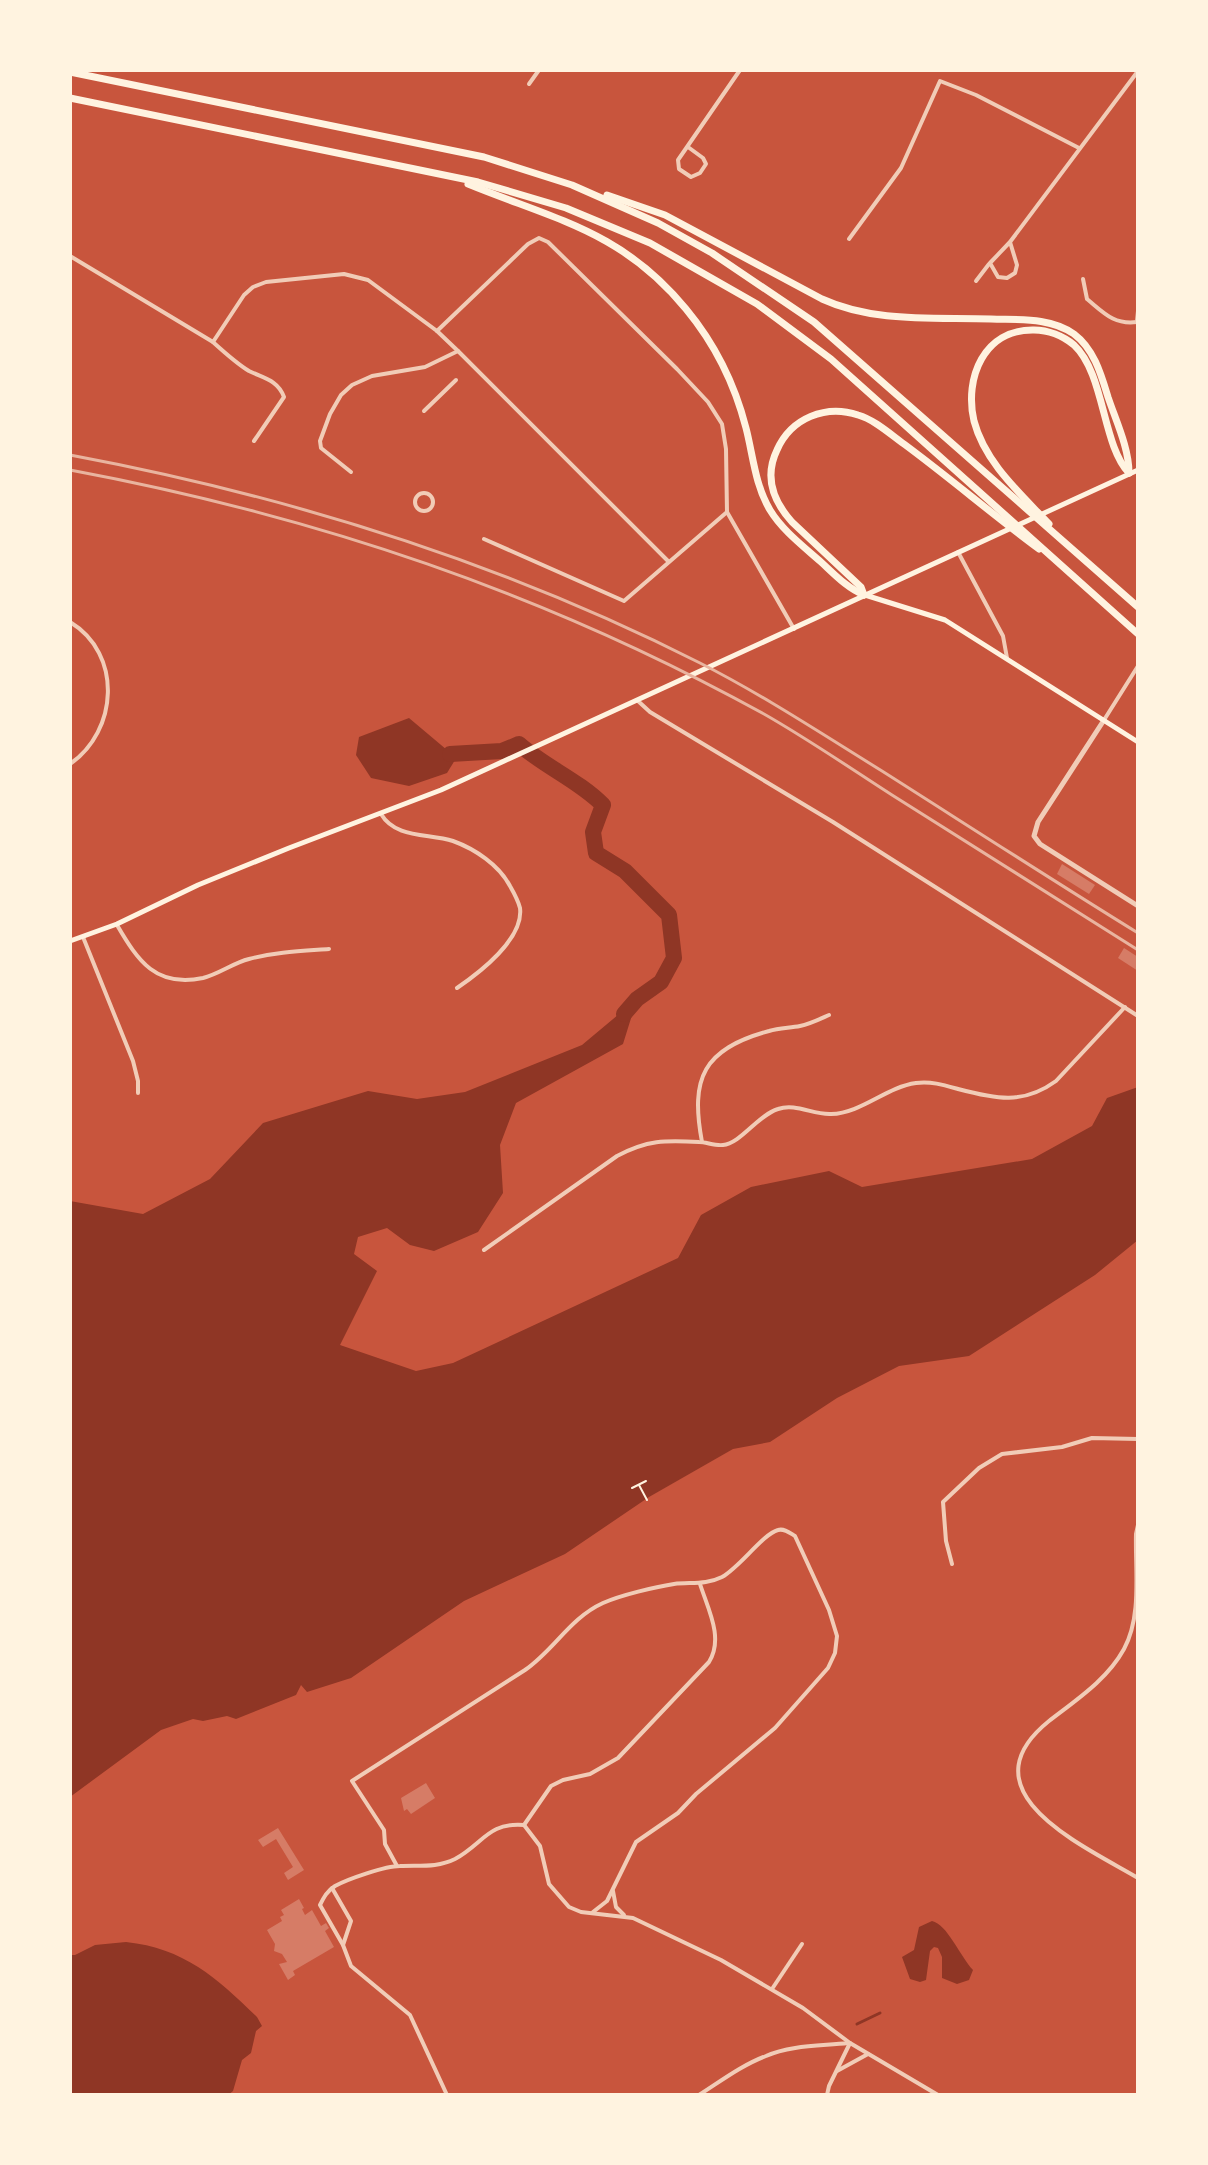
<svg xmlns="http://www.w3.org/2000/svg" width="1208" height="2165" font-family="'Alegreya Sans',sans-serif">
<rect width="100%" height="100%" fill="#c8553d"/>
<!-- water -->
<g fill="#8f3625">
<polygon points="409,718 447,750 455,760 447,773 409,786 371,778 356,755 359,737"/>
<polygon points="637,999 623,1044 516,1103 500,1145 503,1193 478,1232 434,1251 410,1245 387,1228 358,1237 354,1254 377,1271 340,1345 416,1371 453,1363 678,1258 701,1215 751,1187 829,1171 862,1187 1032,1159 1092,1126 1107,1098 1138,1087 1138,1240 1095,1275 969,1356 899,1366 837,1398 770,1442 733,1449 649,1497 565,1554 464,1601 351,1678 307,1692 301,1685 296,1695 236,1719 227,1716 203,1721 193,1719 161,1730 70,1797 70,1201 143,1214 210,1179 263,1123 368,1091 417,1099 465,1092 582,1045"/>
<path d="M932,1921C947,1924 960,1956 973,1970L969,1980L957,1984L942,1978V1957L938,1948L934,1947L930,1951L926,1980L920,1982L910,1979L902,1957L914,1950L919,1927Z"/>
<path d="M126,1942C184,1948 217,1978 257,2017L262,2026L256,2031L251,2053L242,2060L233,2091L228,2095H70V1955H75L95,1945Z"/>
</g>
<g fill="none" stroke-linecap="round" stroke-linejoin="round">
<!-- stream -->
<polyline stroke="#8f3625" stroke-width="3" points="857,2024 880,2013"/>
<!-- river -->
<path stroke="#8f3625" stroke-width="16" d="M450,754L502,751L519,744C545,767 578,780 603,805L593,832L596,853L625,871L669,915L674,958L661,982L637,999L624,1014"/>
</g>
<!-- building -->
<g fill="#d67c66">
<polygon points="1062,864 1095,885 1089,894 1057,874"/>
<polygon points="1124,948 1138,957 1138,971 1118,958"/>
<polygon points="426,1783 435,1798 411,1814 407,1809 404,1811 401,1798"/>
<polygon points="278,1828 304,1870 288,1880 284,1873 293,1867 276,1839 263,1847 258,1840"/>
<polygon points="299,1899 304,1908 302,1909 305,1915 312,1910 321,1926 326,1923 329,1928 325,1931 334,1947 293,1971 295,1975 288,1980 279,1964 287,1962 282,1954 274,1951 275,1944 267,1930 282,1921 280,1917 284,1915 281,1910"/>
</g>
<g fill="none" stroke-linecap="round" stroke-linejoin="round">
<!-- path -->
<g stroke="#fff3e0" stroke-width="2">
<polyline points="639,1485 647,1500"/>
<polyline points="632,1488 646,1481"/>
</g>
<!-- minor -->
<g stroke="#f1ccb7" stroke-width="4">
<polyline points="529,84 539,70"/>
<polyline points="688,147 703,158 706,164 700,173 691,177 679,169 678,160 740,70"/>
<polyline points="849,239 901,168 940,81 976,95 1079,148"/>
<polyline points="1010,242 1017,265 1015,273 1007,278 998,277 990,263 1010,242 1138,71"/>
<polyline points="70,256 213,342 244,295 253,287 266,282 344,274 368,280 437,331 458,351 668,561"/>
<path d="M1083,279L1087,299C1104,313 1114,325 1137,322"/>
<polyline points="976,281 989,264"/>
<polyline points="1137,321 1138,311"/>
<polyline points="437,331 528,244 539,238 548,242 677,369 708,402 722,424 726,449 727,512 794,629"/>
<path d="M213,342C224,352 236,363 249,371C263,378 278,380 284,397L254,441"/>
<polyline points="424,411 456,380"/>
<polyline points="351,472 321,448 320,441 330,414 341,395 352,385 372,376 425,367 458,351"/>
<circle cx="424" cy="502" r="9"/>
<polyline points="484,539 624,601 727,512"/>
<polyline points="958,552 1003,636 1007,658"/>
<path d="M70,622C123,654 118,731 70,764"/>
<polyline points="638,701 650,712 833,822 1138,1016"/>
<polyline points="1104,720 1138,666"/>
<path d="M381,814C396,839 428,833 453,841C475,849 499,865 510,886C514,893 518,900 520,908C524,939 479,973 457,988"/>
<path d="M117,925C138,961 156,988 203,978C219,974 233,963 249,959C275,952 302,951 329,949"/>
<polyline points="83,937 133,1061 138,1081 138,1093"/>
<path d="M702,1142C690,1078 703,1049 769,1031C779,1028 790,1028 800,1026C810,1024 820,1019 829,1015"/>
<path d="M484,1250L617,1156C647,1140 665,1140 699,1142C706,1142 715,1146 723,1145C740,1144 758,1115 778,1109C796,1103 813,1115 831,1114C862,1113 886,1087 916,1083C931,1081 944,1085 958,1089C996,1099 1023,1105 1056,1081L1125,1007"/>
<path d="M1138,1525L1136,1534C1135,1571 1142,1616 1124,1649C1107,1680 1076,1700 1049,1721C961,1792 1084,1846 1138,1878"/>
<polyline points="952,1564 946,1541 943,1502 979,1468 1002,1454 1062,1447 1092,1438 1138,1439"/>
<path d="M524,1825L551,1786L563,1780L590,1774L618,1758L709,1662C724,1638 708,1609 700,1584"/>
<path d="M397,1866L385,1844L384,1830L352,1781L525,1670C554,1650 570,1618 603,1603C621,1595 655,1587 674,1584C691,1582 706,1585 722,1577C740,1567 763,1534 778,1530C784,1528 790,1533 795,1536L829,1610L837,1636L835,1653L828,1668L775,1728L696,1794L678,1813L636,1842L607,1901L593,1912"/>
<polyline points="332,1888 351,1921 343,1945"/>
<polyline points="613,1891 616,1907 624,1915"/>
<polyline points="772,1989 802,1944"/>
<polyline points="837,2071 868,2054"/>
<path d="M447,2095L410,2015L351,1966L343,1945L320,1905C324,1897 327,1891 335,1886C348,1879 385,1866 400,1866C419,1865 437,1868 455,1859C483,1844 488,1822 524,1825L540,1846L549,1884L569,1907L581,1912L633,1918L721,1960L803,2008L850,2043L938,2095"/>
<path d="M699,2095C721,2081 742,2065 766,2056C790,2045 822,2046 848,2043"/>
<polyline points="827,2095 829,2086 850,2043"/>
</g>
<!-- tertiary -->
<polyline stroke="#f1ccb7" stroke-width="5" points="1104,720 1038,822 1034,836 1040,844 1138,906"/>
<!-- secondary -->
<g stroke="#fff3e0" stroke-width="5">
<polyline points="865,595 945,620 1138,742"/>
<polyline points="70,941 117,924 198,885 289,848 441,790 1138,470"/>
</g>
<!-- motorway -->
<g stroke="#fff3e0" stroke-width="7">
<polyline points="70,72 484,157 572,185 658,223 712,253 814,322 1138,607"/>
<polyline points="70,98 478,182 566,208 650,243 757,304 831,359 1138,634"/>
<path d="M468,184C556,220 622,231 686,309C715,344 735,385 746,428C753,455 755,485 770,510C782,530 803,546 821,562C834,574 847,588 864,595"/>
<path d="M607,195L665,215L822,299C874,323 935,317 991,319C1019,320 1050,317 1074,334C1094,349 1101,374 1108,397C1116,421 1129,448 1129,473"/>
<path d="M1049,524C1021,494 985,463 974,421C964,378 984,329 1034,330C1048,330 1063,336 1074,345C1105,374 1102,445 1129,473"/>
<path d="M864,595L861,587L792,522C773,501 764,477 777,450C791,418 826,404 858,415C875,420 890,434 904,444C950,478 993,515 1039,549"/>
</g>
<!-- rail -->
<g stroke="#e9b49f" stroke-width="3">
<path d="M70,455C289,496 501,562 700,663C763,695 822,734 882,771C967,825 1052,880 1138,933"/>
<path d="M70,470C316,516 545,593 764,714C808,739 850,768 892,795C974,847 1056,899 1138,950"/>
</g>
</g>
<!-- border -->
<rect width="1208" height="2165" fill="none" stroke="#fff3e0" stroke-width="144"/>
</svg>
